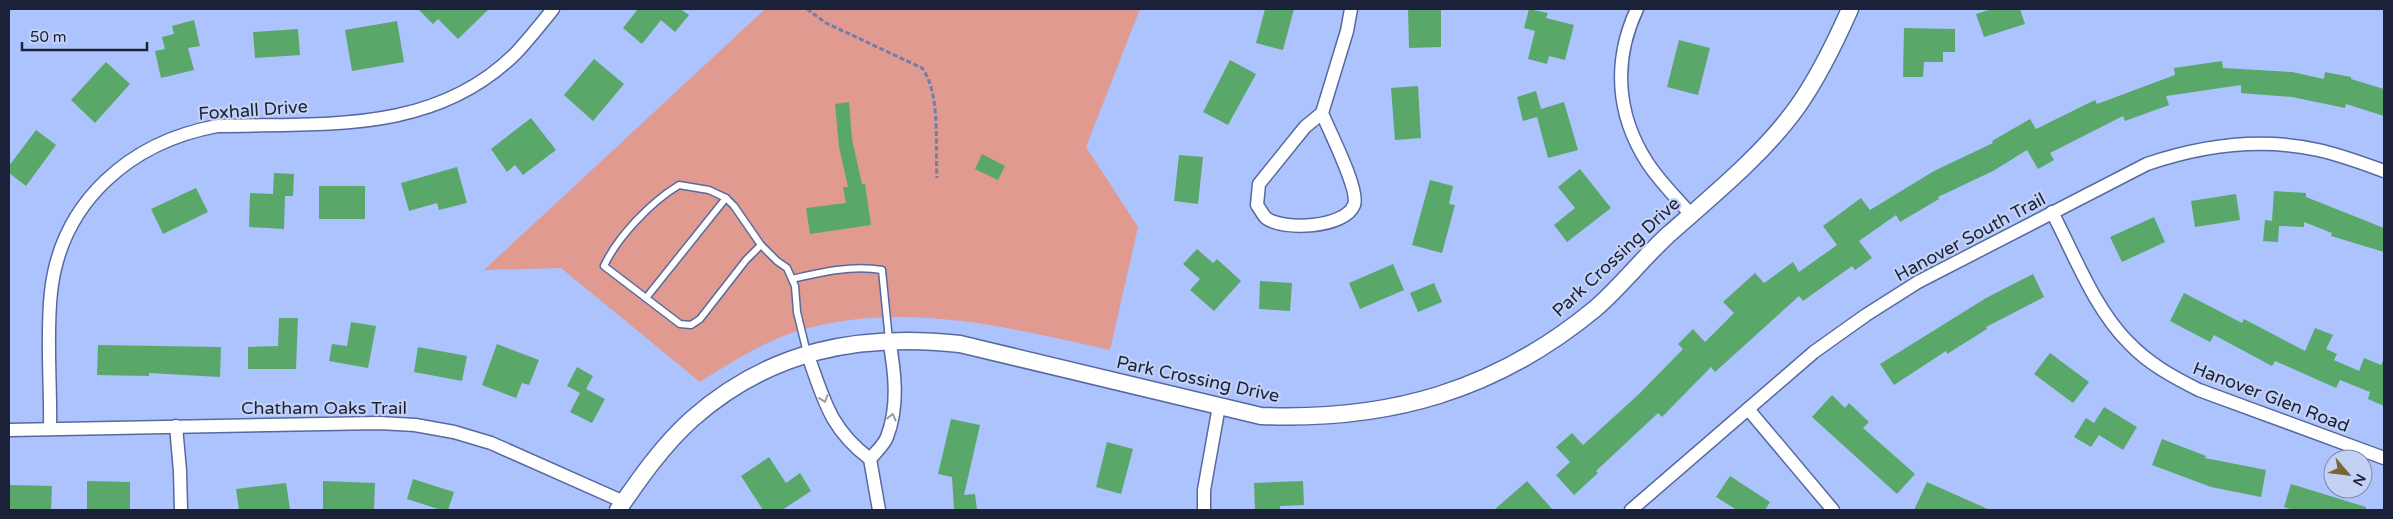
<svg xmlns="http://www.w3.org/2000/svg" width="2393" height="519" font-family="'Varela Round',sans-serif">
<rect width="100%" height="100%" fill="#adc3fe"/>
<!-- green -->
<path fill="#e09a8f" d="M765,9H1140L1086,147L1138,227L1110,350C1008,327 901,300 798,331C763,342 731,362 700,382L561,268L484,270Z"/>
<!-- building -->
<g fill="#5aa76a">
<polygon points="418,9 489,9 458,39 438,19 433,24"/>
<polygon points="638,9 680,9 689,15 675,32 661,20 642,44 623,28"/>
<polygon points="1265,9 1294,9 1283,50 1256,43"/>
<polygon points="1408,9 1441,9 1441,47 1409,48"/>
<polygon points="1529,9 1548,13 1546,18 1574,25 1565,60 1549,56 1547,64 1528,59 1535,31 1524,28"/>
<polygon points="1992,9 2020,9 2025,24 1984,37 1976,14"/>
<polygon points="194,20 200,46 188,48 194,70 161,78 155,51 165,49 162,37 174,34 172,26"/>
<polygon points="397,21 404,62 352,71 345,30"/>
<polygon points="1904,28 1955,29 1955,52 1943,52 1943,62 1924,62 1923,77 1903,77"/>
<polygon points="298,29 300,55 255,58 253,32"/>
<polygon points="1679,40 1710,48 1698,95 1667,87"/>
<polygon points="594,59 624,84 593,121 564,95"/>
<polygon points="1230,60 1256,74 1228,125 1203,112"/>
<polygon points="2222,61 2223,68 2292,72 2324,79 2325,72 2351,77 2351,79 2384,89 2384,116 2346,104 2345,108 2292,97 2241,93 2241,85 2166,96 2169,105 2125,121 2123,116 2050,153 2054,160 2038,169 2027,150 1993,171 1938,197 1939,199 1900,222 1896,215 1859,241 1872,258 1855,270 1852,266 1803,301 1799,296 1715,372 1711,367 1662,417 1658,413 1596,471 1598,473 1574,495 1556,475 1570,462 1556,447 1572,433 1583,445 1639,394 1683,349 1678,344 1693,329 1705,342 1734,313 1723,302 1755,273 1764,283 1793,262 1799,272 1837,245 1823,226 1861,198 1870,210 1934,171 1993,143 1992,141 2030,119 2036,129 2095,100 2097,104 2175,75 2174,68"/>
<polygon points="106,62 130,84 95,123 71,100"/>
<polygon points="1418,86 1421,138 1395,140 1391,88"/>
<polygon points="1536,91 1541,109 1564,102 1578,150 1548,158 1537,117 1523,121 1517,97"/>
<polygon points="849,102 852,139 862,184 865,184 871,225 810,234 806,208 846,203 843,187 848,187 839,147 835,104"/>
<polygon points="531,118 556,150 523,175 515,165 507,172 491,149"/>
<polygon points="36,130 56,145 26,186 9,173 9,166"/>
<polygon points="982,154 1005,166 998,180 975,169"/>
<polygon points="1179,155 1203,157 1198,204 1174,201"/>
<polygon points="457,167 467,203 439,210 437,203 409,211 401,183"/>
<polygon points="1580,169 1611,208 1567,242 1554,225 1575,208 1558,187"/>
<polygon points="274,173 294,174 293,196 285,196 284,229 249,227 250,193 273,194"/>
<polygon points="1430,180 1453,186 1449,204 1455,205 1442,253 1412,245"/>
<rect x="319" y="186" width="46" height="33"/>
<polygon points="196,188 208,212 163,234 151,209"/>
<polygon points="2274,191 2306,193 2306,197 2384,228 2384,252 2331,236 2332,233 2304,222 2304,227 2279,226 2278,242 2263,241 2265,220 2272,221"/>
<polygon points="2236,194 2240,220 2195,227 2191,201"/>
<polygon points="2154,217 2165,242 2122,262 2110,237"/>
<polygon points="1197,249 1213,263 1217,259 1241,281 1214,311 1190,290 1200,279 1183,264"/>
<polygon points="1393,264 1404,290 1360,309 1349,283"/>
<polygon points="2033,274 2044,297 1986,327 1987,329 1947,354 1946,351 1894,385 1880,364 1986,298"/>
<polygon points="1260,281 1292,283 1290,311 1259,309"/>
<polygon points="1434,283 1442,302 1418,312 1410,293"/>
<polygon points="2184,293 2242,323 2244,319 2305,351 2315,328 2333,335 2326,349 2337,354 2334,360 2359,371 2364,358 2381,365 2384,359 2384,406 2368,399 2370,392 2340,380 2336,388 2275,361 2272,366 2214,335 2210,342 2170,321"/>
<polygon points="279,318 298,318 296,369 248,369 248,347 278,346"/>
<polygon points="351,322 376,326 368,368 329,361 332,344 347,346"/>
<polygon points="497,344 539,360 529,385 522,383 516,398 482,385"/>
<polygon points="98,345 221,347 220,377 149,373 149,376 97,375"/>
<polygon points="418,347 467,356 462,381 414,372"/>
<polygon points="2050,353 2089,382 2073,403 2034,374"/>
<polygon points="577,367 593,376 586,389 605,399 592,423 570,412 580,393 567,386"/>
<polygon points="1832,395 1845,408 1849,403 1869,422 1863,428 1915,474 1897,494 1812,417"/>
<polygon points="2104,407 2137,427 2123,450 2099,435 2091,447 2074,437 2086,418 2094,423"/>
<polygon points="951,419 980,425 964,495 975,494 977,510 954,510 952,477 938,474"/>
<polygon points="2162,439 2206,456 2205,458 2266,470 2261,497 2211,487 2152,465"/>
<polygon points="1107,442 1133,449 1121,494 1096,487"/>
<polygon points="769,457 786,483 800,473 811,491 782,510 763,510 741,476"/>
<polygon points="1730,476 1770,502 1765,510 1737,510 1716,497"/>
<polygon points="413,479 454,492 448,510 441,510 407,499"/>
<polygon points="87,481 130,482 130,510 87,510"/>
<polygon points="323,481 375,483 374,510 323,510"/>
<polygon points="1303,481 1304,505 1280,506 1280,510 1255,510 1254,483"/>
<polygon points="1527,481 1553,510 1494,510"/>
<polygon points="1927,482 1990,510 1914,510"/>
<polygon points="286,483 290,509 239,510 236,489"/>
<polygon points="2291,484 2366,507 2366,510 2293,510 2284,507"/>
<polygon points="9,485 52,486 51,510 9,510"/>
</g>
<g fill="none" stroke-linecap="round" stroke-linejoin="round">
<!-- service casing -->
<g stroke="#57699f" stroke-width="9">
<g id="service">
<path d="M726,198L709,190L679,185C651,202 618,236 604,266L680,324L691,325L700,319L746,260L761,245L777,261L787,268L795,286L797,312L807,353"/>
<path d="M792,279C822,272 852,265 882,270L889,340"/>
<polyline points="646,298 726,198 734,206 761,245"/>
</g>
</g>
<!-- minor casing -->
<g stroke="#57699f" stroke-width="15">
<g id="minor">
<path d="M1637,9C1613,60 1616,114 1647,162C1659,181 1676,197 1691,215"/>
<path d="M1322,113C1329,131 1360,190 1354,205C1345,228 1283,231 1266,218C1263,215 1260,209 1257,205L1259,184L1305,127L1322,113L1347,31L1351,9"/>
<path d="M2052,212C2075,256 2094,308 2129,343C2149,364 2173,377 2199,390L2384,458"/>
<path d="M807,353C824,399 829,428 870,459L879,510"/>
<polyline points="1748,409 1833,510"/>
<polyline points="176,426 180,471 181,510"/>
<path d="M50,429C51,384 46,337 51,292C61,201 131,142 217,126C323,123 434,135 516,53C529,39 541,24 553,9"/>
<polyline points="9,430 379,423 415,425 454,432 491,443 624,502"/>
<path d="M870,459C875,453 884,445 887,437C899,406 895,372 889,340"/>
<polyline points="1204,510 1204,490 1219,406"/>
<path d="M1631,510L1814,352L1866,315L1918,282L2147,164C2203,145 2260,137 2318,150C2341,155 2362,163 2384,171"/>
</g>
</g>
<!-- tertiary casing -->
<g stroke="#57699f" stroke-width="19">
<path id="tertiary" d="M618,510C640,478 663,445 692,419C770,350 859,333 960,344L1261,416C1389,421 1496,391 1596,308C1622,285 1643,258 1668,235C1713,195 1763,155 1798,106C1819,76 1835,43 1850,9"/>
</g>
<!-- path -->
<path stroke="#6f7faa" stroke-width="3" stroke-dasharray="5 2.5" stroke-linecap="butt" d="M807,9L826,23L922,68C941,93 935,146 937,178"/>
<!-- service -->
<use href="#service" stroke="#fff" stroke-width="6"/>
<!-- minor -->
<use href="#minor" stroke="#fff" stroke-width="12"/>
<!-- tertiary -->
<use href="#tertiary" stroke="#fff" stroke-width="16"/>
</g>
<!-- one-way arrows -->
<defs><path id="oneway-chevron" d="M-2-3.5L2.5 0L-2 3.5" fill="none" stroke-width="1.6" stroke-linecap="round" stroke-linejoin="round" transform="scale(1.25)"/></defs>
<g stroke="#989ba5">
<use href="#oneway-chevron" transform="translate(824 399) rotate(71)"/>
<use href="#oneway-chevron" transform="translate(892 417) rotate(-76)"/>
</g>
<g text-anchor="middle" stroke-width="4.5" stroke-linejoin="round" paint-order="stroke">
<!-- street labels -->
<g font-size="18" fill="#1a2138" stroke="#c3d1f5">
<text transform="translate(253 110) rotate(-4)" y="6">Foxhall Drive</text>
<text transform="translate(1970 237) rotate(-28)" y="6">Hanover South Trail</text>
<text transform="translate(1616 257) rotate(-43)" y="6">Park Crossing Drive</text>
<text transform="translate(1198 379) rotate(12)" y="6">Park Crossing Drive</text>
<text transform="translate(2271 397) rotate(21)" y="6">Hanover Glen Road</text>
<text x="324" y="414">Chatham Oaks Trail</text>
</g>
</g>
<!-- border -->
<rect width="2393" height="519" fill="none" stroke="#1a2138" stroke-width="20"/>
<!-- north arrow -->
<g transform="translate(2348 474) rotate(118)"><circle r="24" fill="#c3d1f5" stroke="#7f8ba9"/>
<path d="M0-4L9 19L0 12L-9 19Z" fill="#776533"/>
<text y="-8" font-size="14" font-weight="bold" text-anchor="middle" fill="#1a2138">N</text>
</g>
<!-- scale -->
<path d="M22 42v8h125v-8" fill="none" stroke="#1a2138" stroke-width="2.5"/>
<text x="30" y="42" font-size="15" fill="#1a2138" stroke="#c3d1f5" stroke-width="4" paint-order="stroke">50 m</text>
</svg>
